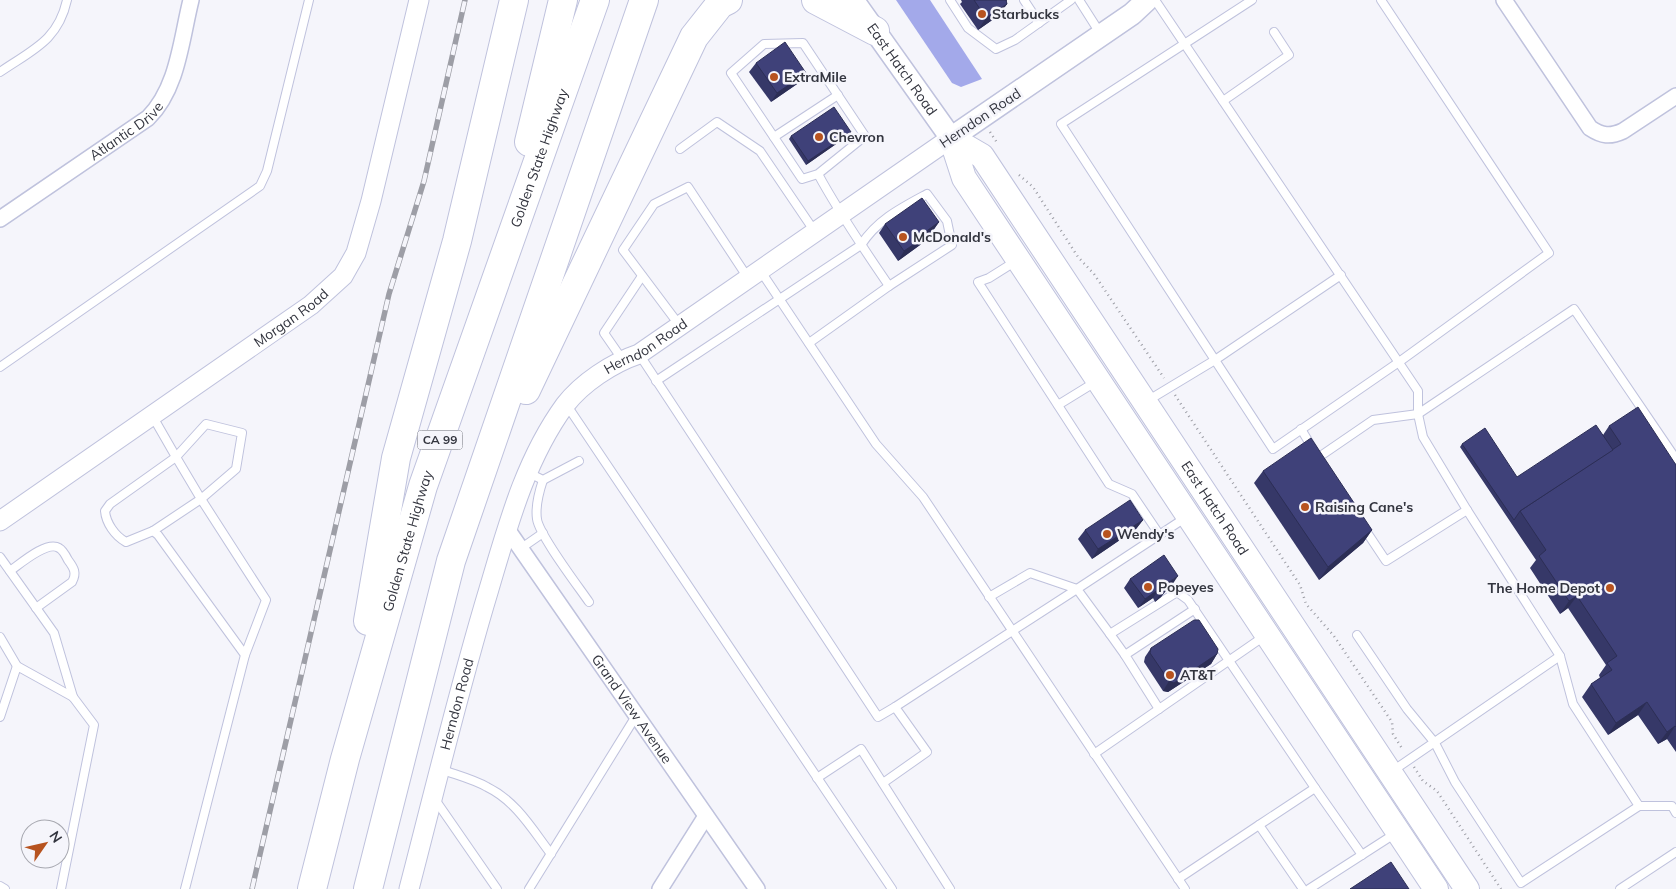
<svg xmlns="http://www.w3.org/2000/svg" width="1676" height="889" font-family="Mulish,sans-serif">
<rect width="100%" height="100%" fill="#f5f5fb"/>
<!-- water -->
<polygon fill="#a3a9ea" points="896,0 930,0 982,79 961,87 952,83"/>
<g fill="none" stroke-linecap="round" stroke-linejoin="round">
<!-- service casing -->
<g stroke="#bfc2dd" stroke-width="10">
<g id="service">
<polyline points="950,0 968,28 996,49 1015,40 1071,0"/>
<polyline points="1024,0 1039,23"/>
<polyline points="1079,0 1100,33"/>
<polyline points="1155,0 1418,391 1418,414 1423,437 1467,510"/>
<polyline points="1252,0 1061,124 1273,449 1399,362 1549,253 1381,0"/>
<path d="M0,72C32,50 58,41 67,0"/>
<polyline points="1223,101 1289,55 1274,32"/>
<polyline points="774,137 838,95"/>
<polyline points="680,149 717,122 760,151 815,232"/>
<polyline points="1016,261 989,278 978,282 1109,484 1132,494 1159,534"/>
<polyline points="760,270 876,444 923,497 1185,889"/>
<polyline points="680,326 623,250 654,204 688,187 748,278"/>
<polyline points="809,343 889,286"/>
<polyline points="639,354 878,717 895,707"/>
<polyline points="622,359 604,333 642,276"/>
<polyline points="0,367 260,186 267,171 309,0"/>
<path d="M656,381L861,245C877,220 901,208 927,194L947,221L952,245L889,286C864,249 839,213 818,174L865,136L803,43L764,44L731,73L802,179L818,174"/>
<polyline points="1147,401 1215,360 1341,275"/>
<polyline points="566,404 892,889"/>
<polyline points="1058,405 1097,381"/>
<path d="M153,417L176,457L110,504L105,511C106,523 115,536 126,542L153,531L158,535L245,655L185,889"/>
<polyline points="1301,429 1313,449"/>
<polyline points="1319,457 1373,420 1418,414 1574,309 1676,459"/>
<polyline points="529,473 543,480 579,461"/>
<path d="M543,480C539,492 535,506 537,519C539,535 578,586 589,602"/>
<polyline points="1364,528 1386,561 1467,510 1560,656 1573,704 1639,806"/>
<polyline points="153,531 201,499 176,457 206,424 242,433 236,469 201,499 266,600 245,655"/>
<polyline points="520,549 543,533"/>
<polyline points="0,557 54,633 73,697"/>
<path d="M10,571C20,564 47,540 59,548C63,550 66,556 68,560C74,568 77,573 72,582L36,608"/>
<polyline points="1195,609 1125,655 1159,709 1266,635"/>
<polyline points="1110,634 1077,589 1185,518"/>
<polyline points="1357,635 1407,709 1435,743 1455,782 1521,883 1639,806 1672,806 1676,813"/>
<polyline points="0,637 17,666"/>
<polyline points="1125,655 1110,634 1177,592 1188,600 1315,788"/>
<polyline points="0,717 17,666 73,697 94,725 61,889"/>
<polyline points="1094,754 1159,709"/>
<path d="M440,769C456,775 473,779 487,787C516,801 532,829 551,854"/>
<polyline points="1391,772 1560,656"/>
<polyline points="817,778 861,749 950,889"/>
<polyline points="883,783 927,752 895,707 1077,589 1030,573 989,597"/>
<polyline points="434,798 497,889"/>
<polyline points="1178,879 1259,825"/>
<polyline points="0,886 5,889"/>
<polyline points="529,889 636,716"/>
<polyline points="1303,889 1259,825 1315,788 1362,855"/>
<polyline points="1309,889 1396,833"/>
<polyline points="1620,889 1676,852"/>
</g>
</g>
<!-- minor casing -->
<g stroke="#bfc2dd" stroke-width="18">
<g id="minor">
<path d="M1504,0L1590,128C1602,136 1610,137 1623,131L1676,96"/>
<path id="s1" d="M0,219L148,118C178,88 181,40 191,0"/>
<path id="s2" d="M507,529L757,889"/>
<polyline points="660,889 706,816"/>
</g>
</g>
<!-- tertiary casing -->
<g stroke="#bfc2dd" stroke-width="21">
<g id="tertiary">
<path id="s3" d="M0,521L311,305L343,276L356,253L371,201L419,0"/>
<path id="s4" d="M409,889C435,789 459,688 489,589C508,525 525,460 565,405C582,383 612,363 639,354L951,138"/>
</g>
</g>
<!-- secondary casing -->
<g stroke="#bfc2dd" stroke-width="24">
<g id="secondary">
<path id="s5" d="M853,0L951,138L1132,14L1147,0"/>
</g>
</g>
<!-- primary casing -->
<g stroke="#bfc2dd" stroke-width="26">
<g id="primary">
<path id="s6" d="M951,138L982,156L1467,889"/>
<polyline points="951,138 964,178 1436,889"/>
</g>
</g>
<!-- motorway casing -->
<g stroke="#bfc2dd" stroke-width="30">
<g id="motorway">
<polyline points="816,0 875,31"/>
<polyline points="529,142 563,0"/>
<polyline points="526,390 694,37 720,4 728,0"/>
<polyline points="368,621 396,458 457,241 514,0"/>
<path id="s7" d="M312,889L345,759L423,486L595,0"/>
<polyline points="368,889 451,561 644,0"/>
</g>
</g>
<!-- path -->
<g stroke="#9c9da5" stroke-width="2.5" stroke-dasharray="1 4" stroke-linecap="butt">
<polyline points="990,132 998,144"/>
<polyline points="1019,175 1033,187 1078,257 1094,274 1164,378"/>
<polyline points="1175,395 1300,585 1306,604 1334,636 1392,722 1393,734 1403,750"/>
<polyline points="1414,767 1423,781 1437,791 1501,889"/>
</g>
<!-- service -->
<use href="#service" stroke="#fff" stroke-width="8"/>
<!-- minor -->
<use href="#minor" stroke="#fff" stroke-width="15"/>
<!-- tertiary -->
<use href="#tertiary" stroke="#fff" stroke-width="19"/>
<!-- secondary -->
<use href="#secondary" stroke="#fff" stroke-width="21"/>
<!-- primary -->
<use href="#primary" stroke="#fff" stroke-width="24"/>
<!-- motorway -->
<use href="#motorway" stroke="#fff" stroke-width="28"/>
<!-- rail casing -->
<g stroke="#9d9ea6" stroke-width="5.5">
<polyline id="rail" points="252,889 389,294 424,181 465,0"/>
</g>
<!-- rail -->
<use href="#rail" stroke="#f5f5fb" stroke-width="4" stroke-dasharray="11" stroke-linecap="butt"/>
</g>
<!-- wall -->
<g fill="#363868">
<polygon points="961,0 1007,0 1006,1 1007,4 998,16 978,30 960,4 962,2"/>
<polygon points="756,63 800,82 771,102 749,72"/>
<polygon points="851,132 849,135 806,165 789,139 791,136"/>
<polygon points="939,222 932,232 926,236 920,245 898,261 879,233 885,224"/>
<polygon points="1609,426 1676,465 1676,752 1667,739 1658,744 1638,715 1608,735 1582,697 1591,684 1600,678 1599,675 1606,665 1568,608 1560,614 1530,568 1536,560 1460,447 1462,444 1517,477 1603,435"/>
<polygon points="1263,471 1372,530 1363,543 1319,580 1254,483"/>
<polygon points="1143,520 1136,529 1092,559 1078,539 1085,530"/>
<polygon points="1130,579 1172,585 1168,588 1161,597 1155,602 1153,598 1138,608 1124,588"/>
<polygon points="1151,648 1217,654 1211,664 1168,692 1163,691 1144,662 1145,657"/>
</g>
<!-- shaded-wall -->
<g fill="#2c2e55">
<polygon points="1005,0 1007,0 1002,7 1007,4 998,16 978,30 986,18"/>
<polygon points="806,73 800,82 771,102 777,93"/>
<polygon points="851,132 849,135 806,165 808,161"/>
<polygon points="939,222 932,232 917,242 924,233"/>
<polygon points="926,236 920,245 898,261 904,251"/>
<polygon points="1143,520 1136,529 1092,559 1098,549"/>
<polygon points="1372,530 1363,543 1319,580 1328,567"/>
<polygon points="1178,576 1172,585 1161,592 1166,584"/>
<polygon points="1168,588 1161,597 1155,602 1161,593"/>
<polygon points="1159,589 1153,598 1138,608 1145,599"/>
<polygon points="1577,596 1568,608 1560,614 1569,601"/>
<polygon points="1217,654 1211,664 1168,692 1163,691 1169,681"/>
<polygon points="1647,702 1638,715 1608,735 1616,723"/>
<polygon points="1675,726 1667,739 1658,744 1667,732"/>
</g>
<!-- building -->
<g fill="#3f4179" stroke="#2c2e55">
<polygon points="974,0 1006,0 1007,4 986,18"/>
<polygon points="785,42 806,73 777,93 756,63"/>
<polygon points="834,107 851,132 808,161 791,136"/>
<polygon points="922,198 939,222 924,233 926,236 904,251 885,224"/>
<polygon points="1638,407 1676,465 1676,727 1675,726 1667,732 1647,702 1616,723 1591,684 1612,670 1607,663 1617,656 1577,596 1569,601 1539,556 1546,550 1520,511 1621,444 1609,426"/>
<polygon points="1596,425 1613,450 1520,511 1514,520 1462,444 1485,428 1517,477"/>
<polygon points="1311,438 1372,530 1328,567 1263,471"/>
<polygon points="1130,500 1143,520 1098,549 1085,530"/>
<polygon points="1164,555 1178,576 1166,584 1168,588 1161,593 1159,589 1145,599 1130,579"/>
<polygon points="1194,620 1199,620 1218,649 1217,654 1174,683 1169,681 1150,653 1151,648"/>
<polygon points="1391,862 1409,889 1350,889"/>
</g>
<!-- markers -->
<g fill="#b7531f" stroke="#f5f5fb" stroke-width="2">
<circle cx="982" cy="14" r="5"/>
<circle cx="774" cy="77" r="5"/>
<circle cx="819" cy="137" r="5"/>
<circle cx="903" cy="237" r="5"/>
<circle cx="1305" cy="507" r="5"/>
<circle cx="1107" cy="534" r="5"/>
<circle cx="1148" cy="587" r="5"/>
<circle cx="1610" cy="588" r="5"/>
<circle cx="1170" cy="675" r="5"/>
</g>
<g text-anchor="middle" stroke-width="5" stroke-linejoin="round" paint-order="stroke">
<!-- shield labels -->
<rect fill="#f5f5fb" stroke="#6d6f77" stroke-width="1" x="417.5" y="430.5" width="45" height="19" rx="4"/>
<g font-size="12" font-weight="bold" fill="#33353f">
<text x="440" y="444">CA 99</text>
</g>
<!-- poi labels -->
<g font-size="14" font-weight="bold" fill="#33353f" stroke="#f5f5fb" text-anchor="start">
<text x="992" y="19">Starbucks</text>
<text x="784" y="82">ExtraMile</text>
<text x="829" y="142">Chevron</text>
<text x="913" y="242">McDonald's</text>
<text x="1315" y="512">Raising Cane's</text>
<text x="1117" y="539">Wendy's</text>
<text x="1158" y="592">Popeyes</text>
<text x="1600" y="593" text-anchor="end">The Home Depot</text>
<text x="1180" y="680">AT&amp;T</text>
</g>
<!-- street labels -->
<g font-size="14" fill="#33353f" stroke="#f5f5fb">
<text dy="5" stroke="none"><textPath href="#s5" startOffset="85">East Hatch Road</textPath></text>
<text transform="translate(980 118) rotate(-34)" y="5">Herndon Road</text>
<text dy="5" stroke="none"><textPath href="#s1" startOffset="154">Atlantic Drive</textPath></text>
<text dy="5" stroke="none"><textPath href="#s7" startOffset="766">Golden State Highway</textPath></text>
<text dy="5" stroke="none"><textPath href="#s3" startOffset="355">Morgan Road</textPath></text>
<text dy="5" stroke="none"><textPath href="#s4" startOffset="611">Herndon Road</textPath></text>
<text dy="5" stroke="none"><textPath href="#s6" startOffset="458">East Hatch Road</textPath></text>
<text dy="5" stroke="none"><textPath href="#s7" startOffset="361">Golden State Highway</textPath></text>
<text dy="5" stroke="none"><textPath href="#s4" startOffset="191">Herndon Road</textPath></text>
<text dy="5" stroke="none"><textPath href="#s2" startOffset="219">Grand View Avenue</textPath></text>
</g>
</g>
<!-- north arrow -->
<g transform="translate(45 844) rotate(56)"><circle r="24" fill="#f5f5fb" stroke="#a7a8b0"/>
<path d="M0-4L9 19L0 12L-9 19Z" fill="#b7531f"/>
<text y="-8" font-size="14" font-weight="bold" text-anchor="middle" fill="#33353f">N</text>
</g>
</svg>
